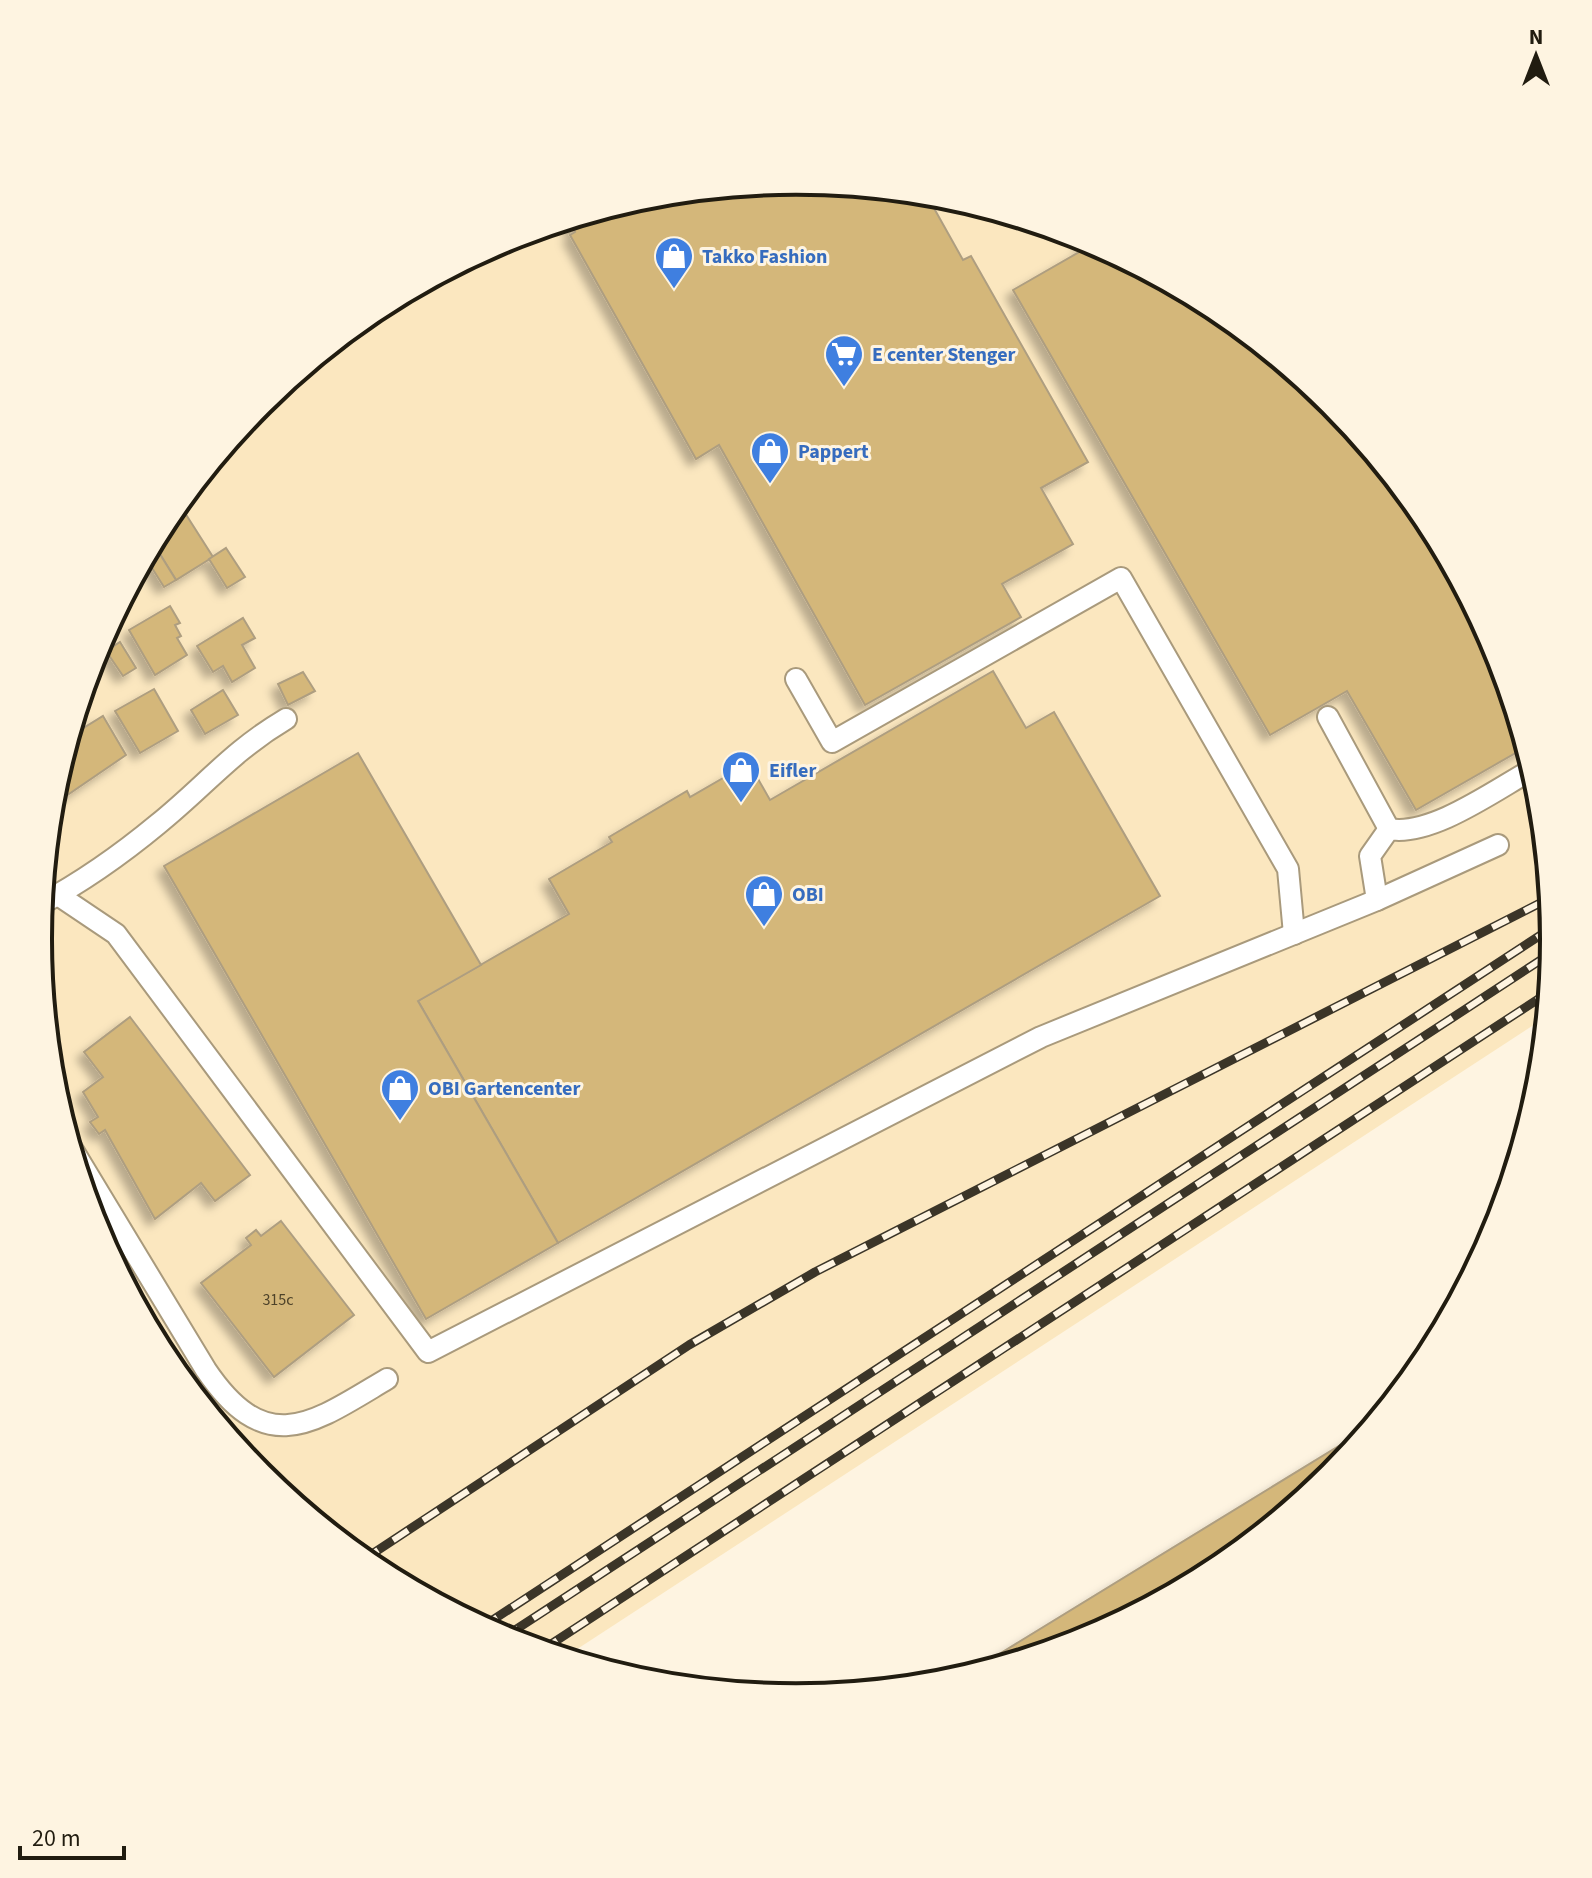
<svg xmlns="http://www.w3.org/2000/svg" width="1592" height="1878" font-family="'Source Sans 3',sans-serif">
<defs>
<filter id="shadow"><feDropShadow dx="-7" dy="7" stdDeviation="4" flood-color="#0004"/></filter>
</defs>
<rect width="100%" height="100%" fill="#fef4e1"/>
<!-- built -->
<polygon fill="#fbe7bf" points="796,181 944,196 1086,239 1217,309 1332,403 1427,518 1496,649 1540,792 1554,939 1546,1017 565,1657 506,1639 375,1569 260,1475 165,1360 96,1229 52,1086 38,939 53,791 96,649 166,517 260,403 375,308 506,239 649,195"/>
<!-- building -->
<g fill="#d4b77a" stroke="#ae9e80" stroke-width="2" filter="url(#shadow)">
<polygon points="796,181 926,194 963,260 971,256 1088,462 1041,488 1073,544 1002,584 1021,617 865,705 719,445 696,459 570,235 575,232 568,220 649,195"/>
<polygon points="1080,237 1217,309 1332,403 1427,518 1496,649 1526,747 1416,810 1347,691 1270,735 1013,290 1086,248"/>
<polygon points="178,502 213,557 176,580 153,543"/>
<polygon points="153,543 176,580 164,587 145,557"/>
<polygon points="226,548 245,577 227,588 209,559"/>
<polygon points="170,606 180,623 175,625 181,636 177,638 187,655 155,675 129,630"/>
<polygon points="243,618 255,638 242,645 255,668 232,682 223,666 213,672 197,646"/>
<polygon points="109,624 114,631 101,638"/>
<polygon points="120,642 136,668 123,676 106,651"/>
<polygon points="993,671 1026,728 1054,712 1160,896 558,1243 418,1001 569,914 549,879 612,842 609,837 687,791 690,797 749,763 770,800"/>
<polygon points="303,672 315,691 288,705 278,684"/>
<polygon points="154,689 178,731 140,753 115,711"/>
<polygon points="223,690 238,715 205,734 191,710"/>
<polygon points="103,716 126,755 63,798 55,784 69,737"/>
<polygon points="358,753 481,965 418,1001 558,1243 426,1319 164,866"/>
<polygon points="130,1017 250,1175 215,1201 201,1183 155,1219 105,1130 99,1134 90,1122 98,1117 83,1092 103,1077 84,1052"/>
<polygon points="281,1221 354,1315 274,1377 201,1283 251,1245 246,1238 256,1230 261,1236"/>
<polygon points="1373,1425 1332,1475 1217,1570 1086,1639 960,1678"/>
</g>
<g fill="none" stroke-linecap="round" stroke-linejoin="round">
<!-- service casing -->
<g stroke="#a99a7c" stroke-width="24">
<g id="service">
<polyline points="796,679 832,742 1121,578 1288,869 1294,934"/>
<polyline points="1328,717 1389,829"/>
<polyline points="58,895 116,934 428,1352 1041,1037 1377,900 1498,845"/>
<path d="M1377,900L1370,856L1389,829C1431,837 1495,790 1533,769"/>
<path d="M41,904C82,882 123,853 158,824C205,786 232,751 286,719"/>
<path d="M71,1147L206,1370C267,1460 313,1423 387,1379"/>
</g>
</g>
<!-- service -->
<use href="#service" stroke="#fff" stroke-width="20"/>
<!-- rail casing -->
<g stroke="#3b3528" stroke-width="9">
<g id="rail">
<polyline points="363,1560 689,1345 815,1272 1550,898"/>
<polyline points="482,1627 1553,927"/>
<polyline points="503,1638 1553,952"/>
<polyline points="542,1650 1549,992"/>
</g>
</g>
<!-- rail -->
<use href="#rail" stroke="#fef4e1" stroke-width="6" stroke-dasharray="18" stroke-linecap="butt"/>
</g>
<!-- icons -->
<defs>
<g id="shop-pin" transform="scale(2)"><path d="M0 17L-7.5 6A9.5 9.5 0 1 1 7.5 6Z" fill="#3f7fe0" stroke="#fef4e1"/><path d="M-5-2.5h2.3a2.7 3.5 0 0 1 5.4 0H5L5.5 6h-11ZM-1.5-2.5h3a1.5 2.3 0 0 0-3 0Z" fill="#fff"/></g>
<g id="supermarket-pin" transform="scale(2)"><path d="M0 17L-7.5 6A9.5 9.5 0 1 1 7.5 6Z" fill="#3f7fe0" stroke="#fef4e1"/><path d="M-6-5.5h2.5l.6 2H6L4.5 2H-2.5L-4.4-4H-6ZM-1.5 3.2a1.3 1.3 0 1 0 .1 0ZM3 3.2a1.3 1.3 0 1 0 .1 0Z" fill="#fff"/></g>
</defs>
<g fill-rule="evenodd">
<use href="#shop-pin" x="674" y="256"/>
<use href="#supermarket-pin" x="844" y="354"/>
<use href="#shop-pin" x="770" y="451"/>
<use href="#shop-pin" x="741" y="770"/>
<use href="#shop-pin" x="764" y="894"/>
<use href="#shop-pin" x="400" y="1088"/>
</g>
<g text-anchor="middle" stroke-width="6" stroke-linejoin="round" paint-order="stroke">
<!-- number labels -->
<g font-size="16" fill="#4e432a">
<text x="278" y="1305">315c</text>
</g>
<!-- shop labels -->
<g font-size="20" font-weight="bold" fill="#366cbe" stroke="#fef4e1" text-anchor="start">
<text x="702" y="263">Takko Fashion</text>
<text x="872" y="361">E center Stenger</text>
<text x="798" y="458">Pappert</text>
<text x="769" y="777">Eifler</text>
<text x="792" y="901">OBI</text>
<text x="428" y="1095">OBI Gartencenter</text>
</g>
</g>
<!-- crop -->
<path d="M0 0H1592V1878H0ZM52 939a744 744 0 1 1 1488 0a744 744 0 1 1-1488 0Z" fill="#fef4e1" fill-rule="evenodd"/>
<path fill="none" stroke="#211c10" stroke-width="4" d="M52 939a744 744 0 1 1 1488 0a744 744 0 1 1-1488 0Z"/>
<!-- north arrow -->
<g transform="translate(1536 56)" stroke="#fef4e1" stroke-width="6" paint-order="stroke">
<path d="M0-6L14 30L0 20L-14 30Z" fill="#211c10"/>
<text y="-12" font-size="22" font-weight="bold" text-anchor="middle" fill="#211c10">N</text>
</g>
<!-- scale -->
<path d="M20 1846v12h104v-12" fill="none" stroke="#211c10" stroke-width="4"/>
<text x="32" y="1846" font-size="24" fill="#211c10" stroke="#fef4e1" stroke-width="6" paint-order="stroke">20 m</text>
</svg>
